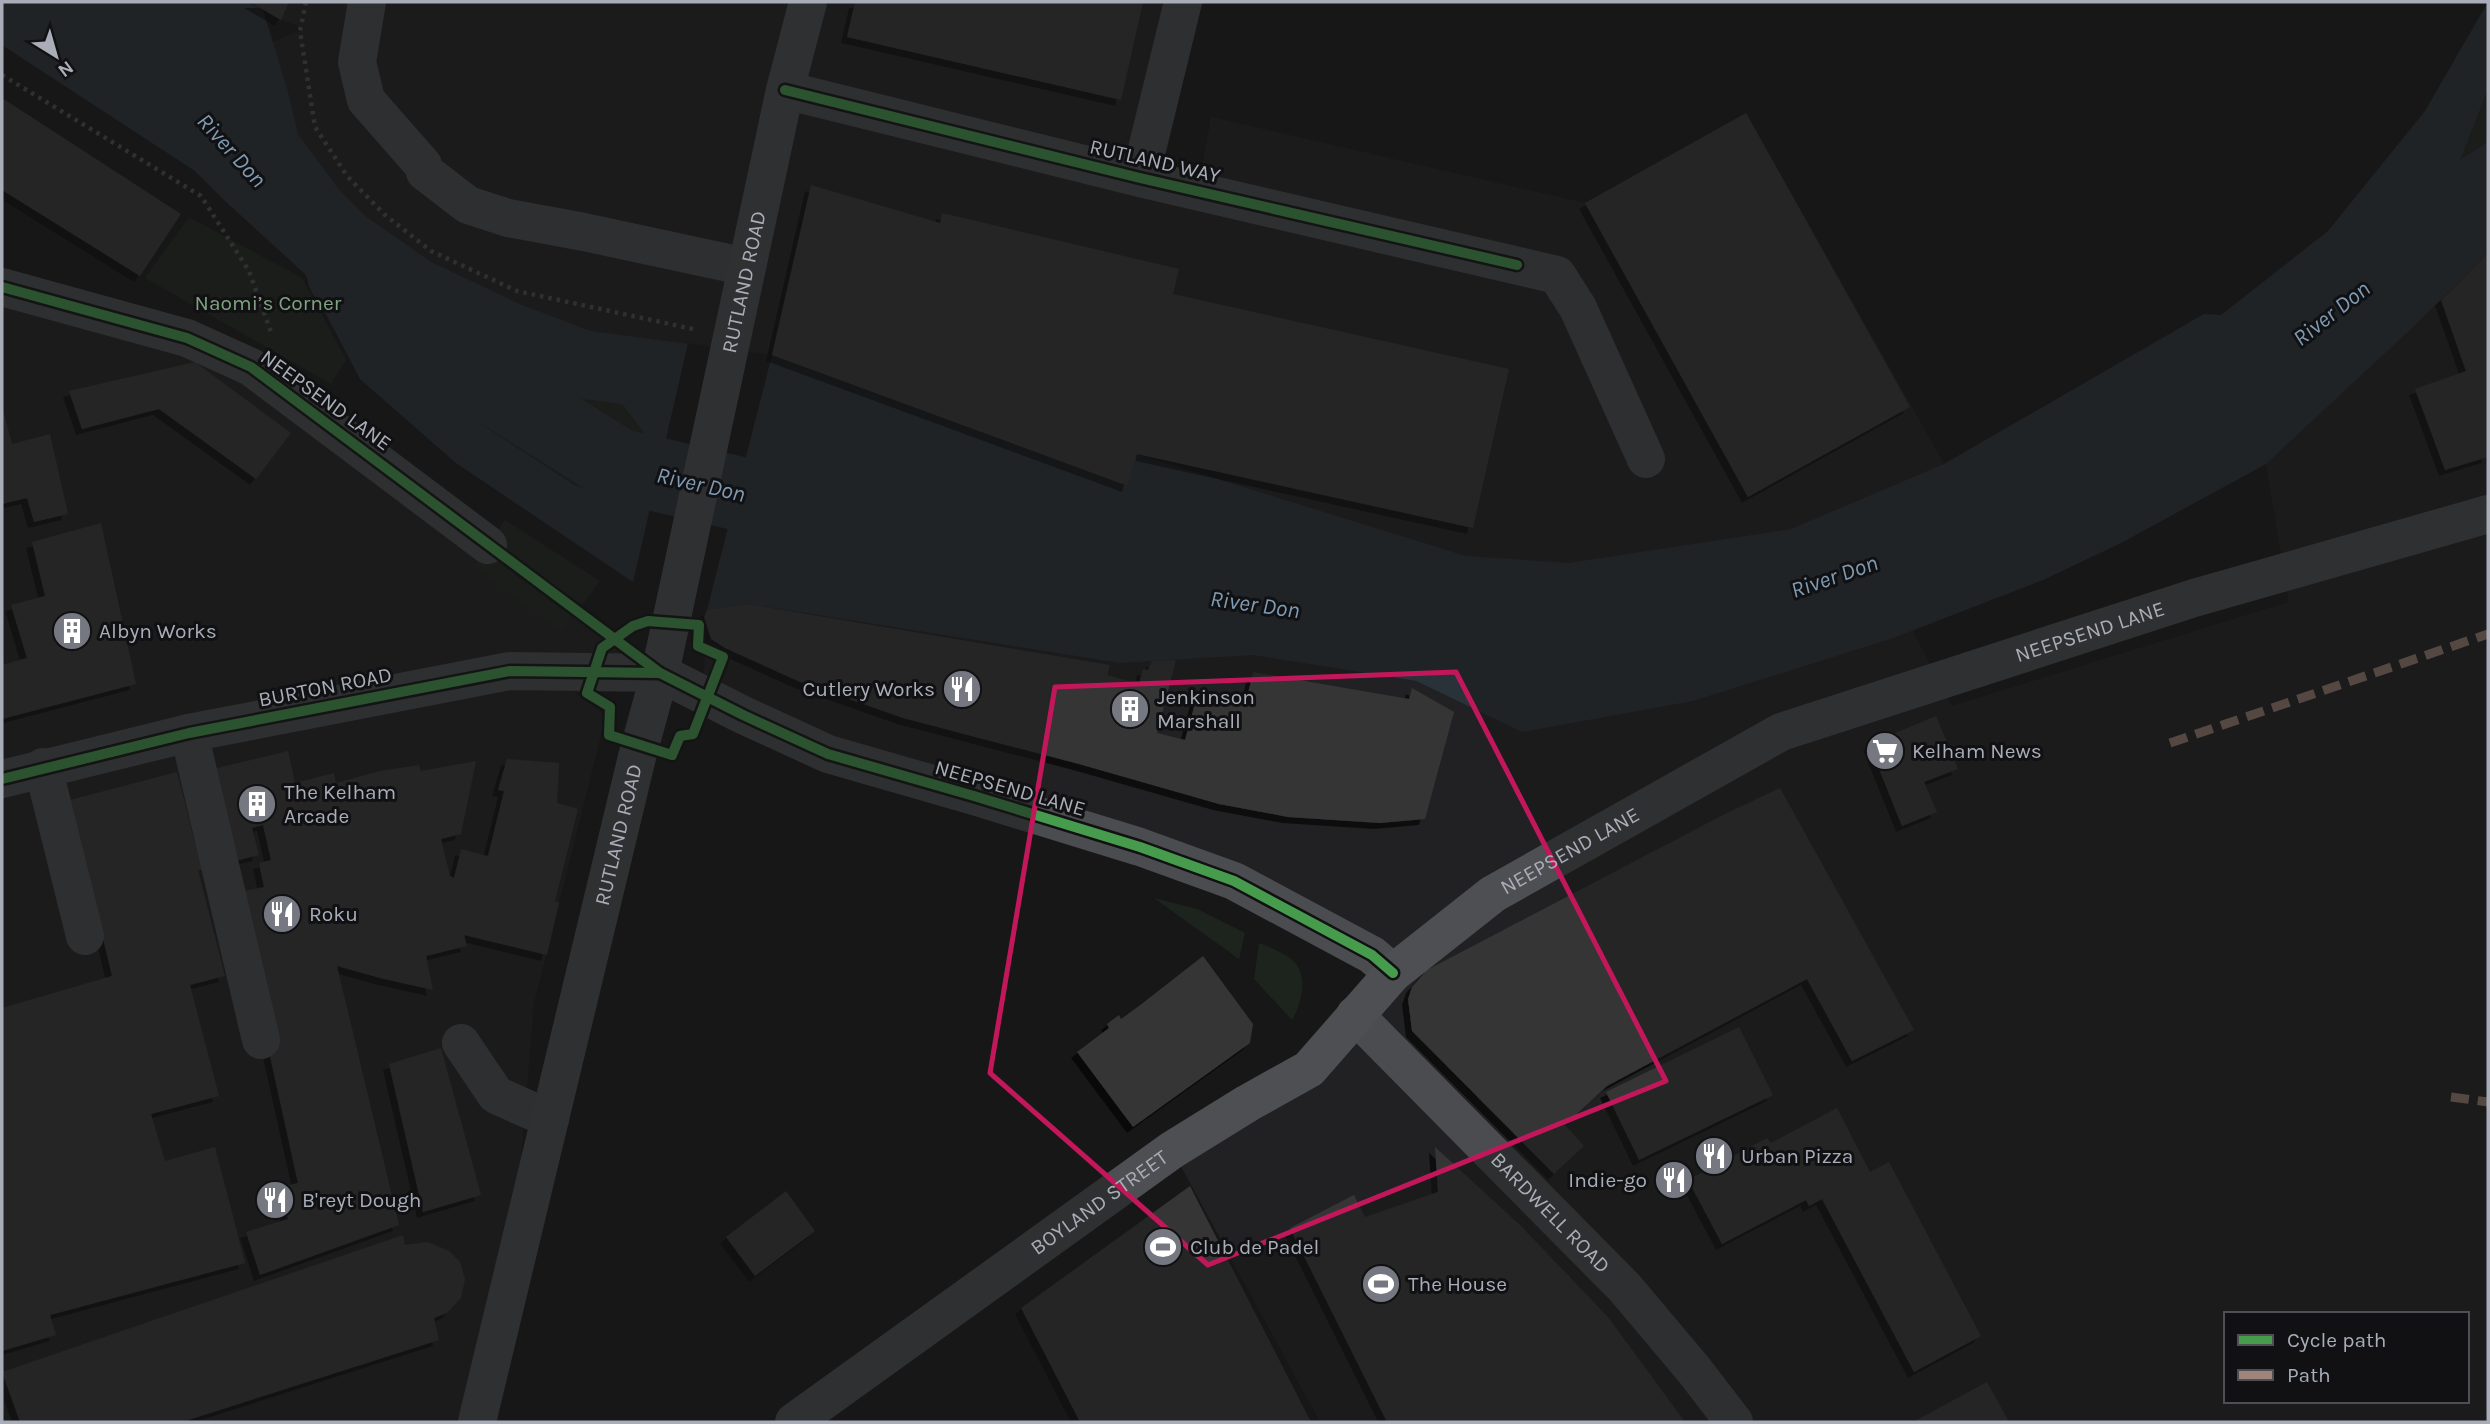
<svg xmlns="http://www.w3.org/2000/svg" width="2490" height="1424" font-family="Karla,sans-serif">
<defs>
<filter id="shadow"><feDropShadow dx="-6" dy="6" stdDeviation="0" flood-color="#0009"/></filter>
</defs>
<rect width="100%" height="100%" fill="#171717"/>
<!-- built -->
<g fill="#212123" fill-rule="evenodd">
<polygon points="250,2 1183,2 1140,178 1198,191 1211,117 1585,203 1746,113 1944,464 1791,529 1568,563 1466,556 1137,454 1128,486 772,355 591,331 522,305 431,262 364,215 337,187 298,134 288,92 272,42 306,28 281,20"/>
<path d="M2488,265V1422H1320L1172,1150L1355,1015L1372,955L703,695L707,610L747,604L1120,663L1253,655L1416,681L1522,732L1693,701L1912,630L1952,706L2289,602L2266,464L2441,300ZM2226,1314H2467V1401H2226Z"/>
<polygon points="2,287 187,338 488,545 660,673 574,694 595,701 605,719 534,1003 518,1195 466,1422 2,1422"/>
</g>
<!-- green -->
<g fill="#1d241e">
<polygon points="2488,89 2488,142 2459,161"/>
<polygon points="189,217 302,278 346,360 331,384 145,278"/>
<polygon points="417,327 529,388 561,398 595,399 623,405 656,449 641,478 626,500 574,485 460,410 418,358"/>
<polygon points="505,520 600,581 562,632 473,566"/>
<polygon points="1154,898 1197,909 1245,933 1239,959"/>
<path d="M1259,943C1269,947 1282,952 1290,958C1310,973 1302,1003 1292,1020L1254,979Z"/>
</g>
<!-- water -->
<path fill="#2a3239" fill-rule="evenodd" d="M2,2H248L263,10L288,92L298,134L337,187L364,215L431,262L522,305L591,331L772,355L1128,486L1137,454L1466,556L1568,563L1791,529L1944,464L2204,314L2221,315L2328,231L2425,111L2488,2V89L2460,160L2488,142V253L2415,325L2266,464L2121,543L2043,580L1893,638L1693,701L1522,732L1416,681L1253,655L1120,663L747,604L707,610L676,592L633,582L456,463L360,379L305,274L224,200L195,171L2,45ZM417,328C455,344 494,376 532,389C562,400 593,398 623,405L656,449L636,459L641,478L626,500L574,485L460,410L418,358Z"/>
<!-- pier -->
<polygon fill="#171717" points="688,343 772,355 707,610 675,592 633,582"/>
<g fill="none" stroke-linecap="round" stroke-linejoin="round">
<!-- river -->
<polyline stroke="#2a3239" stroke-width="74" points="344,274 385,320 617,465 736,493"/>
</g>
<!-- building -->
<g fill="#353536" filter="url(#shadow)">
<polygon points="250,2 289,2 281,20"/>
<polygon points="855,2 1143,2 1121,100 847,37"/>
<polygon points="2,98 181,214 140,276 2,190"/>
<polygon points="1746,113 1910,407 1748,497 1585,203"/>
<polygon points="811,185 940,223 942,213 1179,269 1173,294 1509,369 1473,528 1137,454 1128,486 772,355"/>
<polygon points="2488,253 2488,457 2445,470 2415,389 2466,371 2441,300"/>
<polygon points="195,362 291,433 256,479 159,409 82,429 69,391"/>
<polygon points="2,406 12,444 50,434 68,514 34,522 27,498 2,504"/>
<polygon points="101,523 136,684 2,719 2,665 27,658 11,605 45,596 32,542"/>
<polygon points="747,604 1110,665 1107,675 1139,684 1143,669 1148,670 1152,661 1176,660 1157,733 1185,740 1197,696 1221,703 1228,697 1246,702 1253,672 1409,699 1412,688 1454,712 1425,819 1380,823 1288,817 1219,804 1079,764 903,718 798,681 725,648 711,639 704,617 707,610"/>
<polygon points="1936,716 1958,769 1924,782 1937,812 1902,826 1869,744"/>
<polygon points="288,751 295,783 334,773 336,783 380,771 419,765 421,771 476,761 461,834 441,839 450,876 454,878 461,849 488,856 504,791 498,790 507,759 559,763 557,803 578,809 555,901 559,903 547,955 464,935 467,946 426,956 433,990 380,978 337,966 399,1225 260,1275 246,1232 288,1219 278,1188 298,1183 234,893 264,887 259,863 271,860 263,825 252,828 259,855 235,861 205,771"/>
<polygon points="177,772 202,870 198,870 225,976 190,985 219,1096 151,1114 165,1161 215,1147 245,1263 50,1315 56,1335 2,1351 2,1008 112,976 70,800"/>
<polygon points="1780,788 1914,1030 1852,1061 1807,979 1607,1086 1565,1125 1584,1146 1554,1174 1412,1031 1408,999 1412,987 1427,970 1723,815"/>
<polygon points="1203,956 1253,1024 1250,1043 1133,1127 1077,1052 1109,1028 1107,1024 1119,1015 1121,1019 1139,1006"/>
<polygon points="1739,1027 1773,1095 1639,1160 1606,1092"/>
<polygon points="441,1048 481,1195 423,1212 389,1064"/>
<polygon points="1837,1108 1870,1172 1889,1162 1981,1336 1914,1372 1822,1199 1809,1206 1806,1200 1722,1244 1688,1180 1767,1138 1771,1143"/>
<polygon points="1435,1147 1521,1226 1608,1317 1685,1422 1387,1422 1290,1228 1354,1195 1365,1217 1438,1192"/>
<polygon points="1190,1186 1311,1422 1080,1422 1021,1308"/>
<polygon points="786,1191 815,1231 755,1276 726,1237"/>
<polygon points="403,1235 405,1245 428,1242 449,1251 460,1262 465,1279 461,1298 447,1313 434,1318 439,1340 182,1422 20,1422 2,1372"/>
<polygon points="1987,1382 2009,1422 1913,1422"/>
</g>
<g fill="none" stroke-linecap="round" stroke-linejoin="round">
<!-- path -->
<g stroke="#4d4e52" stroke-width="4.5" stroke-dasharray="3.5 5" stroke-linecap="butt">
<polyline points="306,2 300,31 315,127 347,176 385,215 431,251 517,291 693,329"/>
<polyline points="2,75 201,196 249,271 271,332"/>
</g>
<!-- minor -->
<g stroke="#4b4c50" stroke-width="38">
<polyline points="367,2 357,62 366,100 423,165 425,172 468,205 508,218 584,232 747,267"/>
<polyline points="785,90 1140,178 1557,275 1578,308 1646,459"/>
<polyline points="1140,178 1183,2"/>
<polyline points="2,287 187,338 251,367 488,545"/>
<polyline points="189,733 261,1040"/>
<polyline points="43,767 85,936"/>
<polyline points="2,779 189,733 510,671 660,673 743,715 828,754 974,796 1140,847 1234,881 1372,955 1393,973"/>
<path id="s1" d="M1355,1015L1625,1288L1694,1370L1734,1422"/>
<polyline points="461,1043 496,1095 550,1119"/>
</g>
<!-- major -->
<g stroke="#4d4f52" stroke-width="38">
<path id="s2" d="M477,1422L637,757L660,673L785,90L808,2"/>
<path id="s3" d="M794,1422L1172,1150L1248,1103L1309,1069L1393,973L1493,894L1781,732L2194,598L2488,514"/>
</g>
<!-- quiet -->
<g stroke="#a18479" stroke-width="9" stroke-dasharray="18 9" stroke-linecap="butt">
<polyline points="2170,743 2488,634"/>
<polyline points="2451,1097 2488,1102"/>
</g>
<!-- cycleway casing -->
<g stroke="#111113" stroke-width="15">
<g id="cycleway">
<polyline points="785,90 1140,178 1517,265"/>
<polyline points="2,287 187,338 251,367 660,673 743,715 828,754 974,796 1140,847 1234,881 1372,955 1393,973"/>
<polygon points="648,621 699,625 698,646 723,657 693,734 680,736 672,755 609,735 610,707 587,693 602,648 633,626"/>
<polyline points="2,779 189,733 510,671 660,673"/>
</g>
</g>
<!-- cycleway -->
<use href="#cycleway" stroke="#469c4c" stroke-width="10"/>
</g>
<!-- marked area -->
<path d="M0 0H2490V1424H0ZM1456,672L1666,1081L1208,1265L990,1073L1055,687Z" fill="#171717" fill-opacity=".55" fill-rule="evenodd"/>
<path fill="none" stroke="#c2185b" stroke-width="5" stroke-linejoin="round" d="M1456,672L1666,1081L1208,1265L990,1073L1055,687Z"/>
<!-- icons -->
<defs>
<g id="building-disc" transform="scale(2.0125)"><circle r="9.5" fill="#757880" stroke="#111113"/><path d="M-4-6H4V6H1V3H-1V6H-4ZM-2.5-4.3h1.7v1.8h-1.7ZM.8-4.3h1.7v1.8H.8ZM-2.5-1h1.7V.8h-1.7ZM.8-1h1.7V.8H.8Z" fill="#fff"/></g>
<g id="restaurant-disc" transform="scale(2.0125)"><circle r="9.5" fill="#757880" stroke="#111113"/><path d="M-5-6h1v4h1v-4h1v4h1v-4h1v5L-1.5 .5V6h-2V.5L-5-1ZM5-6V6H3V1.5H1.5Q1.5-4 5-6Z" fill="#fff"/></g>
<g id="supermarket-disc" transform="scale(2.0125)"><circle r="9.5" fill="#757880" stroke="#111113"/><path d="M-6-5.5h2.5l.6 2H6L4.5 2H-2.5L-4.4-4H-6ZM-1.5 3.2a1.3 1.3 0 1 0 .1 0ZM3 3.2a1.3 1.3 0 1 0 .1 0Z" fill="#fff"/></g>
<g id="stadium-disc" transform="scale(2.0125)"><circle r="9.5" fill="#757880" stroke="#111113"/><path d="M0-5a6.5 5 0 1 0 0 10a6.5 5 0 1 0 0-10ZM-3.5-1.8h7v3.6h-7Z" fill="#fff"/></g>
</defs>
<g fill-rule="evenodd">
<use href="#building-disc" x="72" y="631"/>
<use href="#restaurant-disc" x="962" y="689"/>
<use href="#building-disc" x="1130" y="709"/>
<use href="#supermarket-disc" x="1885" y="751"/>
<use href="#building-disc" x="257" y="804"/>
<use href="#restaurant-disc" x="282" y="914"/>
<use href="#restaurant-disc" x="1714" y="1156"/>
<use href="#restaurant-disc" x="1674" y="1180"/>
<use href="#restaurant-disc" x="275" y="1200"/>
<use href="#stadium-disc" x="1163" y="1247"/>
<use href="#stadium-disc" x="1381" y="1284"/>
</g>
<g text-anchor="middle" stroke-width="6" stroke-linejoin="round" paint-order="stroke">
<!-- street labels -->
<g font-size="21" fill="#a8adb8" stroke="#111113">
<text transform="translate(1155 161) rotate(13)" y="7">RUTLAND WAY</text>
<text dy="7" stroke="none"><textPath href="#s2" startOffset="1171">RUTLAND ROAD</textPath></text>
<text transform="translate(326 400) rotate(36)" y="7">NEEPSEND LANE</text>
<text dy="7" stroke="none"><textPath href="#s3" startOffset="1535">NEEPSEND LANE</textPath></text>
<text transform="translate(325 687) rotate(-11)" y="7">BURTON ROAD</text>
<text transform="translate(1010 788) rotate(16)" y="7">NEEPSEND LANE</text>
<text dy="7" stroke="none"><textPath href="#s2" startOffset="604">RUTLAND ROAD</textPath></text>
<text dy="7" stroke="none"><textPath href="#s3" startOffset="968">NEEPSEND LANE</textPath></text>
<text dy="7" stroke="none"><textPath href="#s3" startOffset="376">BOYLAND STREET</textPath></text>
<text dy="7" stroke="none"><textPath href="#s1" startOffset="278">BARDWELL ROAD</textPath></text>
</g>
<!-- park labels -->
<g font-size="21" fill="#7fa381" stroke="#111113">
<text x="268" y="310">Naomi’s Corner</text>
</g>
<!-- poi labels -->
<g font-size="21" fill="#a8adb8" stroke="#111113" text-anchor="start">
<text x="99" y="638">Albyn Works</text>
<text x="935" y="696" text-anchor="end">Cutlery Works</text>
<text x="1157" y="704">Jenkinson<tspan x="1157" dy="24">Marshall</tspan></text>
<text x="1912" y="758">Kelham News</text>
<text x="284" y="799">The Kelham<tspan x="284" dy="24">Arcade</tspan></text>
<text x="309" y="921">Roku</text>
<text x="1741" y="1163">Urban Pizza</text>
<text x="1647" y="1187" text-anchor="end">Indie-go</text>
<text x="302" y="1207">B'reyt Dough</text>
<text x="1190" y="1254">Club de Padel</text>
<text x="1408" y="1291">The House</text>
</g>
<!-- water labels -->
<g font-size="23" font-style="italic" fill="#7f9bb3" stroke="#111113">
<text transform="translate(232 150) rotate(48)" y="8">River Don</text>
<text transform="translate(2331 313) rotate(-38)" y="8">River Don</text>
<text transform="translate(701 484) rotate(13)" y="8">River Don</text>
<text transform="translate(1834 576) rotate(-19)" y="8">River Don</text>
<text transform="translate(1255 604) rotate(8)" y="8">River Don</text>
</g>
</g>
<!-- border -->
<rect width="2490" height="1424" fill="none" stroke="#a8adb8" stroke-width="7"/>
<!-- legend -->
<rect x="2224" y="1312" width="245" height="91" fill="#111113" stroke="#4d4f55" stroke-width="2"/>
<rect x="2238" y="1335" width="35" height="10" fill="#469c4c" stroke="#4d4f55" stroke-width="2"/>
<text x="2287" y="1347" font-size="21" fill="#a8adb8">Cycle path</text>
<rect x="2238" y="1370" width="35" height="10" fill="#a18479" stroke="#4d4f55" stroke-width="2"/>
<text x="2287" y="1382" font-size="21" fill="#a8adb8">Path</text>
<!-- north arrow -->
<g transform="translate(56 56) rotate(143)" stroke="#111113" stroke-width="5" paint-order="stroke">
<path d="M0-5L12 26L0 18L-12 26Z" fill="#a8adb8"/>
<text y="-10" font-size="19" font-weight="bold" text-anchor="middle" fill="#a8adb8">N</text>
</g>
</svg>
